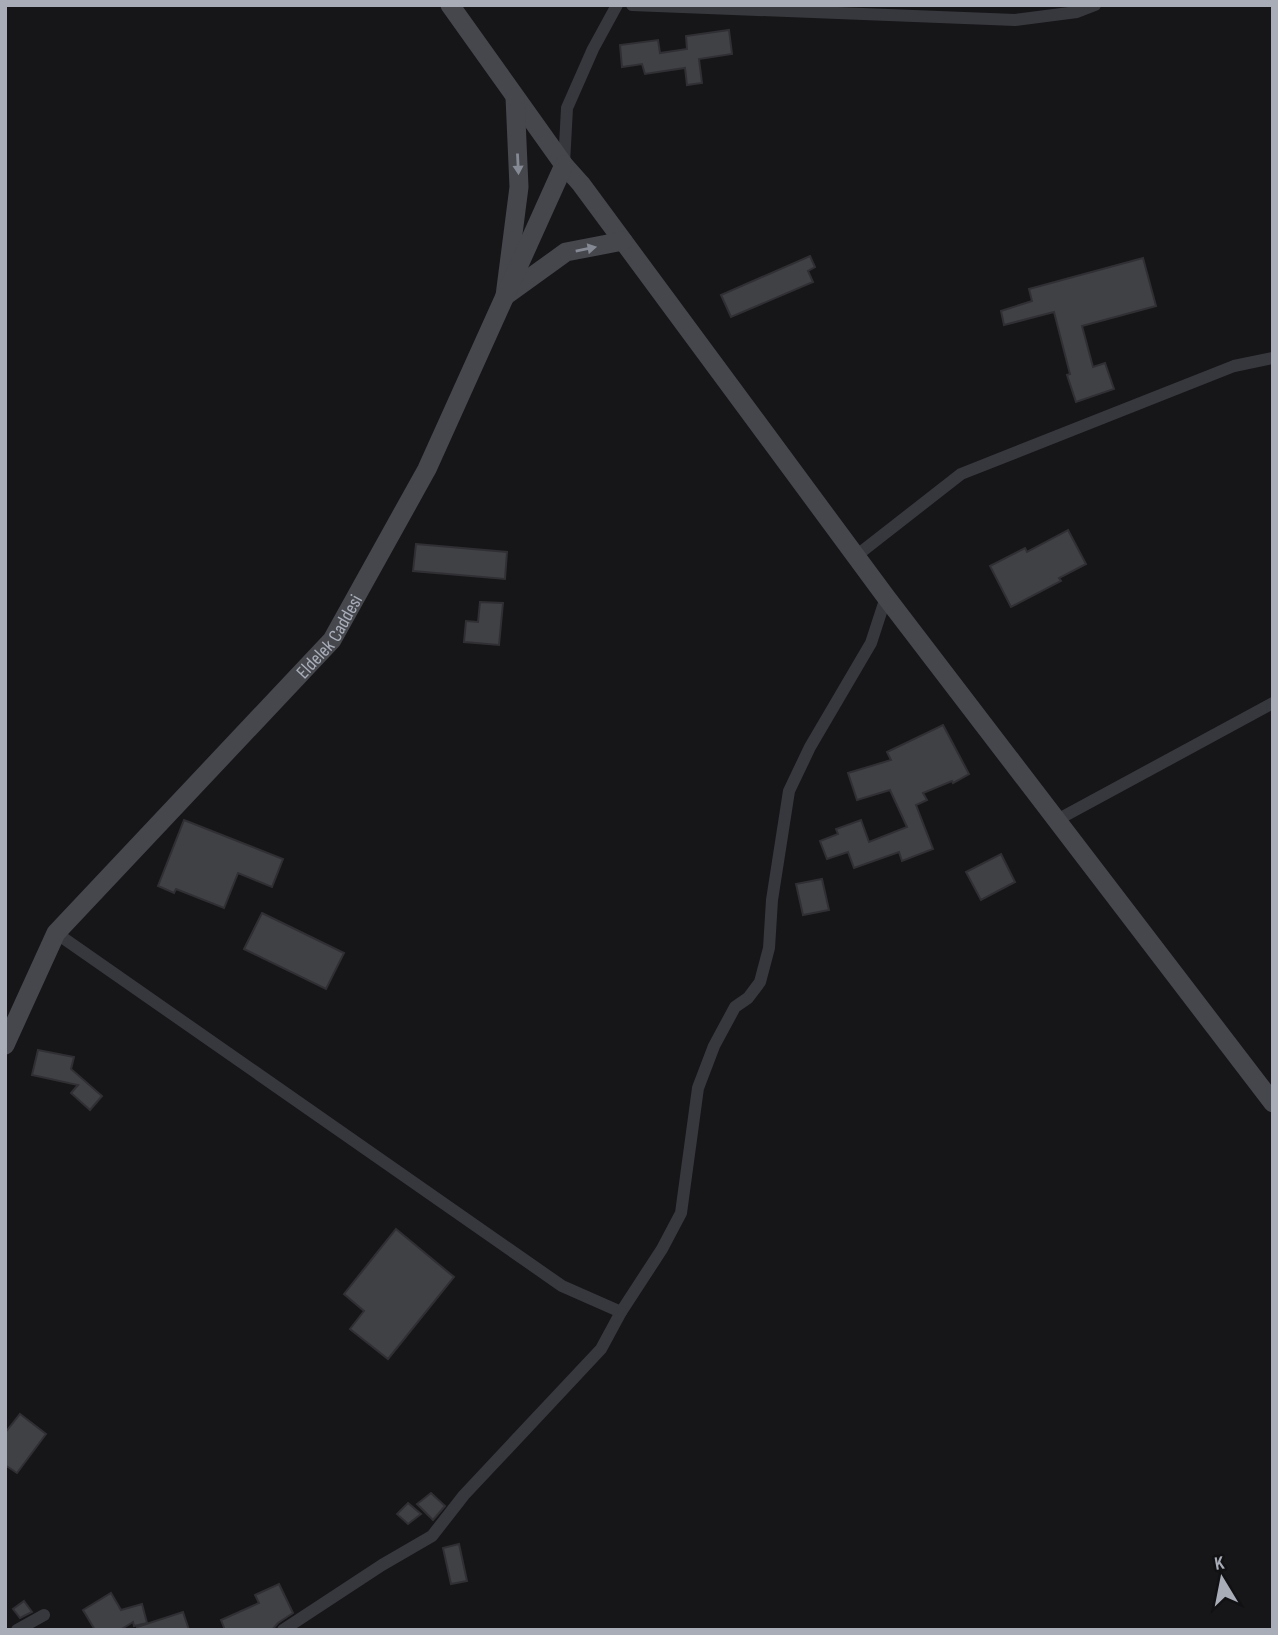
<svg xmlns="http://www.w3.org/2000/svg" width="1278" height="1635" font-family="'Sofia Sans Condensed',sans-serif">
<rect width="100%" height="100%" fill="#161618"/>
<!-- building -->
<g fill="#404145" stroke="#303034" stroke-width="2">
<polygon points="729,30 732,54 699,59 702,83 687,85 685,68 645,74 642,64 622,67 620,45 658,40 660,53 687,49 686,36"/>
<polygon points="810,256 815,267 808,271 813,282 731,317 721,295"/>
<polygon points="1143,258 1156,306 1082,326 1093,367 1105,363 1114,389 1076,402 1067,375 1070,374 1054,312 1004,325 1001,311 1032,301 1029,289"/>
<polygon points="1068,530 1086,564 1059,578 1061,581 1011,607 990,566 1025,548 1027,552"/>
<polygon points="416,544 507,552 505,579 413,571"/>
<polygon points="480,602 503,603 499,645 464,642 466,621 478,622"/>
<polygon points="943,725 969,774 953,783 952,781 923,793 927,800 916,805 933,849 902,861 899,852 854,868 848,852 827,859 820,841 838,834 836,829 861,820 869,842 907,827 890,790 857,800 848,773 891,760 887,752"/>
<polygon points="184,820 283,859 272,887 238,873 224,908 176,889 174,893 158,886"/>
<polygon points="1001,854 1015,882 981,900 966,872"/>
<polygon points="822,879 829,910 803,915 796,884"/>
<polygon points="262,913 344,953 326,989 244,949"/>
<polygon points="38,1050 74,1057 71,1069 102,1096 90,1110 71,1093 78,1085 32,1075"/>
<polygon points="396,1229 454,1277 388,1359 350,1329 364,1311 344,1294"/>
<polygon points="20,1414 46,1434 17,1473 5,1465 5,1433"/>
<polygon points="431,1493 445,1506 433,1520 417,1504"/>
<polygon points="408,1503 421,1514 408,1524 397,1514"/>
<polygon points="459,1544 467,1581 451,1584 443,1548"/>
<polygon points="279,1584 293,1613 278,1623 272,1630 225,1630 221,1620 259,1603 255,1595"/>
<polygon points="111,1593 121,1610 142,1604 147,1623 134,1626 133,1622 120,1630 95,1630 83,1610"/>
<polygon points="24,1601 32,1612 20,1618 13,1609"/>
<polygon points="183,1612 189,1630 137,1630 137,1627"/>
</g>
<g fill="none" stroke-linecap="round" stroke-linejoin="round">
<!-- street -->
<g stroke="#37383d" stroke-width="12">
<polyline points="632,5 1015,20 1077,12 1095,5"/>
<polyline points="564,164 567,108 593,49 617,5"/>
<polyline points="856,556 961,474 1234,366 1273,358"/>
<polyline points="1057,820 1273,703"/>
<polyline points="56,933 562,1286 621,1312 662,1249 681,1213 698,1088 714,1046 735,1007 748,998 760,982 769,948 772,900 789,791 810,747 871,643 886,597"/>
<polyline points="17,1630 44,1615"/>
<polyline points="283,1630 382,1565 432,1536 464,1495 601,1349 621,1312"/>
</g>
<!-- secondary -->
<g stroke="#45474d" stroke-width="19">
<polyline points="450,5 564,165 581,184 886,597 1273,1103"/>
<polyline points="515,97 519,187 505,296 566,252 623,241"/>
<path id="s1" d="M5,1045L56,933L332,640L427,469L564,165"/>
</g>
</g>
<!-- one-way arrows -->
<defs><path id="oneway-solid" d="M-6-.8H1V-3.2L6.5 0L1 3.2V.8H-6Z" transform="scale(1.75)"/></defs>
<g fill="#858993">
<use href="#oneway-solid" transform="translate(518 164) rotate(87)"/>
<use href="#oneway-solid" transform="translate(586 249) rotate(-11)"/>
</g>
<g text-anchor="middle" stroke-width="5" stroke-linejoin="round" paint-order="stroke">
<!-- street labels -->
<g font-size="19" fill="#a8adb8" stroke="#111113">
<text dy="7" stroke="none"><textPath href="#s1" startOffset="527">Eldelek Caddesi</textPath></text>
</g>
</g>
<!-- border -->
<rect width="1278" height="1635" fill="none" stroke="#a8adb8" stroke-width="14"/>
<!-- north arrow -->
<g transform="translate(1222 1579) rotate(350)" stroke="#111113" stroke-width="5" paint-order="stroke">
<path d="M0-5L12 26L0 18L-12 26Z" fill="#a8adb8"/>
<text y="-10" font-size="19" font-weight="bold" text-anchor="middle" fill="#a8adb8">K</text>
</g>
</svg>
